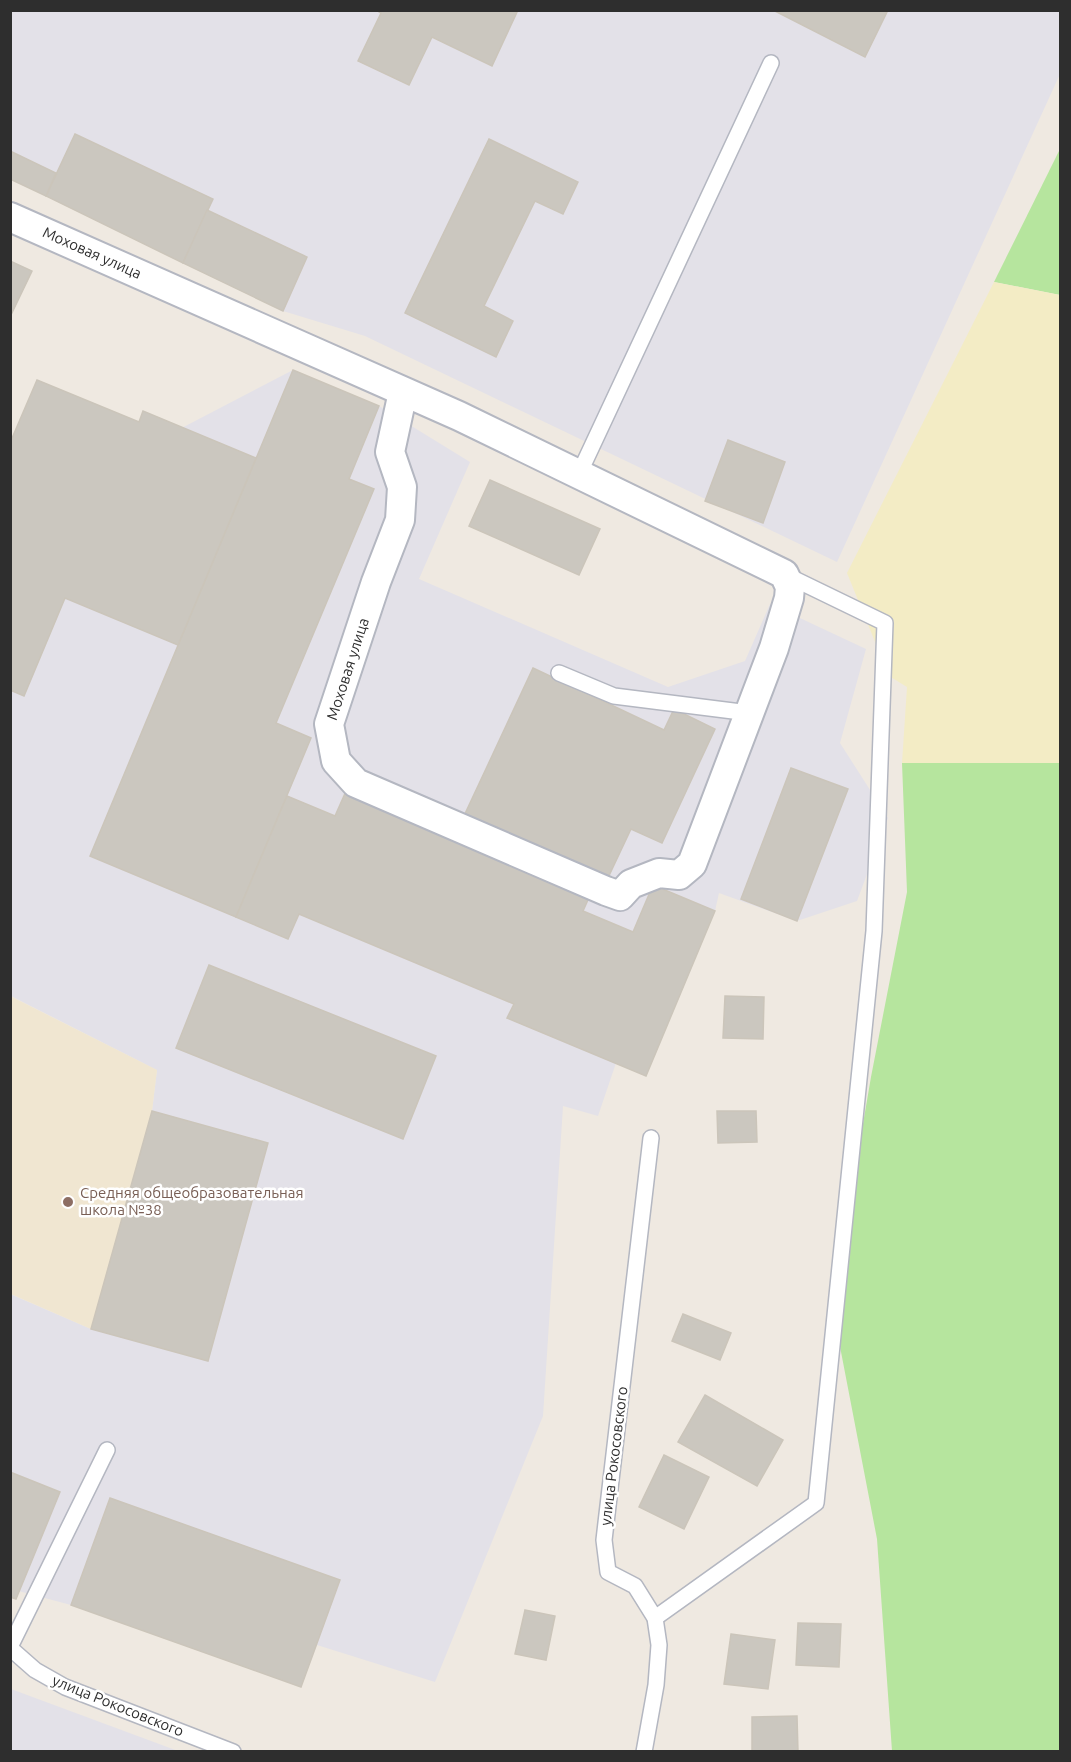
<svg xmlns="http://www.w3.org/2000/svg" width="1071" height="1762" font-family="Ubuntu,sans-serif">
<rect width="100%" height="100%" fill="#efe9e1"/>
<!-- industrial -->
<g fill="#e3e1e8">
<polygon points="11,11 1060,11 1060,74 837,562 365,336 283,311 11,179"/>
<polygon points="293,370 379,406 470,462 419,579 668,687 745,661 770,604 866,649 840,743 888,818 857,901 797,921 719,893 715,911 646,1076 616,1063 598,1116 563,1106 543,1416 435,1682 317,1645 301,1687 71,1605 11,1589 10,1294 91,1329 152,1111 157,1070 11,996 11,517"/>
<polygon points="11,1689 178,1751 11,1751"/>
</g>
<!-- education -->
<polygon fill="#f0e6d1" points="10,996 157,1070 152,1111 91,1329 11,1294"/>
<!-- green -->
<g fill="#b6e59e">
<polygon points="1060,149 1060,295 994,282"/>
<polygon points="902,763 1060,763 1060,1751 892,1751 877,1539 832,1305 871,1077 907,892"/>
</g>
<!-- sand -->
<polygon fill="#f3ecc5" points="994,282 1060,295 1060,763 902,763 907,687 889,676 847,573"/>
<!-- building -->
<g fill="#cbc7bf" stroke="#cbc5ba" stroke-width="1.5">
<polygon points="376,10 518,10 492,66 432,37 409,85 358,61 381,13"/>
<polygon points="773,10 888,10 865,57"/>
<polygon points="75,134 213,199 183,263 46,196"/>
<polygon points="489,139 578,182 563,214 535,201 484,306 513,321 496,357 405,313"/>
<polygon points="10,151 56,173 46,196 10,179"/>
<polygon points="207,210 307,257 283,311 183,263"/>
<polygon points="10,261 32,271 10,317"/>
<polygon points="293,370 379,406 349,479 374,489 276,723 311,738 236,917 90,856"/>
<polygon points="37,380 139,422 143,411 256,458 178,645 65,598 24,696 10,690 10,443"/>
<polygon points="728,440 785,462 763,523 705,501"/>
<polygon points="490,480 600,529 579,575 469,526"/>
<polygon points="533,668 664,730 674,709 715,729 662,843 631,829 606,882 464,816"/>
<polygon points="791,768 848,789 797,921 741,899"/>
<polygon points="347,789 592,891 583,911 633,932 653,885 715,911 646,1076 507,1018 514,1004 299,914 288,939 236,917 287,796 335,816"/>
<polygon points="209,965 436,1056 403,1139 176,1048"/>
<polygon points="725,996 764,997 763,1039 723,1038"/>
<polygon points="152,1111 268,1143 208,1361 91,1329"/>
<polygon points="717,1111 756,1111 757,1142 718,1143"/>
<polygon points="683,1314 731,1333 720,1360 672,1341"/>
<polygon points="705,1395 783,1440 757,1486 678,1442"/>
<polygon points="664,1455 709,1477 684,1529 639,1507"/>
<polygon points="10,1472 60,1492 16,1599 10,1597"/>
<polygon points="110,1498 340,1580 301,1687 71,1605"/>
<polygon points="525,1610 555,1616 546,1660 515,1654"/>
<polygon points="798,1623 841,1624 839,1667 796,1665"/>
<polygon points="731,1634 775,1640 768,1689 724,1684"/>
<polygon points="797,1716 798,1752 752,1752 752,1717"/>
</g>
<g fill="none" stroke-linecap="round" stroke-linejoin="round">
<!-- lane casing -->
<g stroke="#b4b7c1" stroke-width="18">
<g id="lane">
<polyline points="579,474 771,63"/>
<polyline points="559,673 614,696 749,713"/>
<polyline points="655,1618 816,1503 874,931 885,623 784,574"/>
<polyline points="10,1647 107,1450"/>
<polyline points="10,1648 35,1670 65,1687 233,1752"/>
<polyline points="644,1752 656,1685 659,1645 655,1618 635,1586 608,1572 604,1540 651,1138"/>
</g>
</g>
<!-- street casing -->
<g stroke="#b4b7c1" stroke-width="32">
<polyline id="street" points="10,217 459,416 784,574 790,587 789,598 774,648 692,864 679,875 659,873 631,884 620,896 606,891 356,783 336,761 329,724 376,582 400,520 402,487 390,452 403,392"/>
</g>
<!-- lane -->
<use href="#lane" stroke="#fff" stroke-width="15"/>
<!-- street -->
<use href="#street" stroke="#fff" stroke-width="28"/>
</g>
<!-- markers -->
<circle fill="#8d6e63" stroke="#fff" stroke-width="2" cx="68" cy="1202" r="6"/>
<g text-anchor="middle" stroke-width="5" stroke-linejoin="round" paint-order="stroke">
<!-- street labels -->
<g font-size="15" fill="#2e2e2e" stroke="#fff">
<text transform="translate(92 253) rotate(24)" y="5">Моховая улица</text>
<text transform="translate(348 669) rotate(-72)" y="5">Моховая улица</text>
<text transform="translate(614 1456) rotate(-83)" y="5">улица Рокосовского</text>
<text transform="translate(118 1706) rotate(22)" y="5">улица Рокосовского</text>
</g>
<!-- education labels -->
<g font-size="15" fill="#785e54" stroke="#fff" text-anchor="start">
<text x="80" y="1198">Средняя общеобразовательная<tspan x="80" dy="17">школа №38</tspan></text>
</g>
</g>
<!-- border -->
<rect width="1071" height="1762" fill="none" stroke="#2e2e2e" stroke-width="24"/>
</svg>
